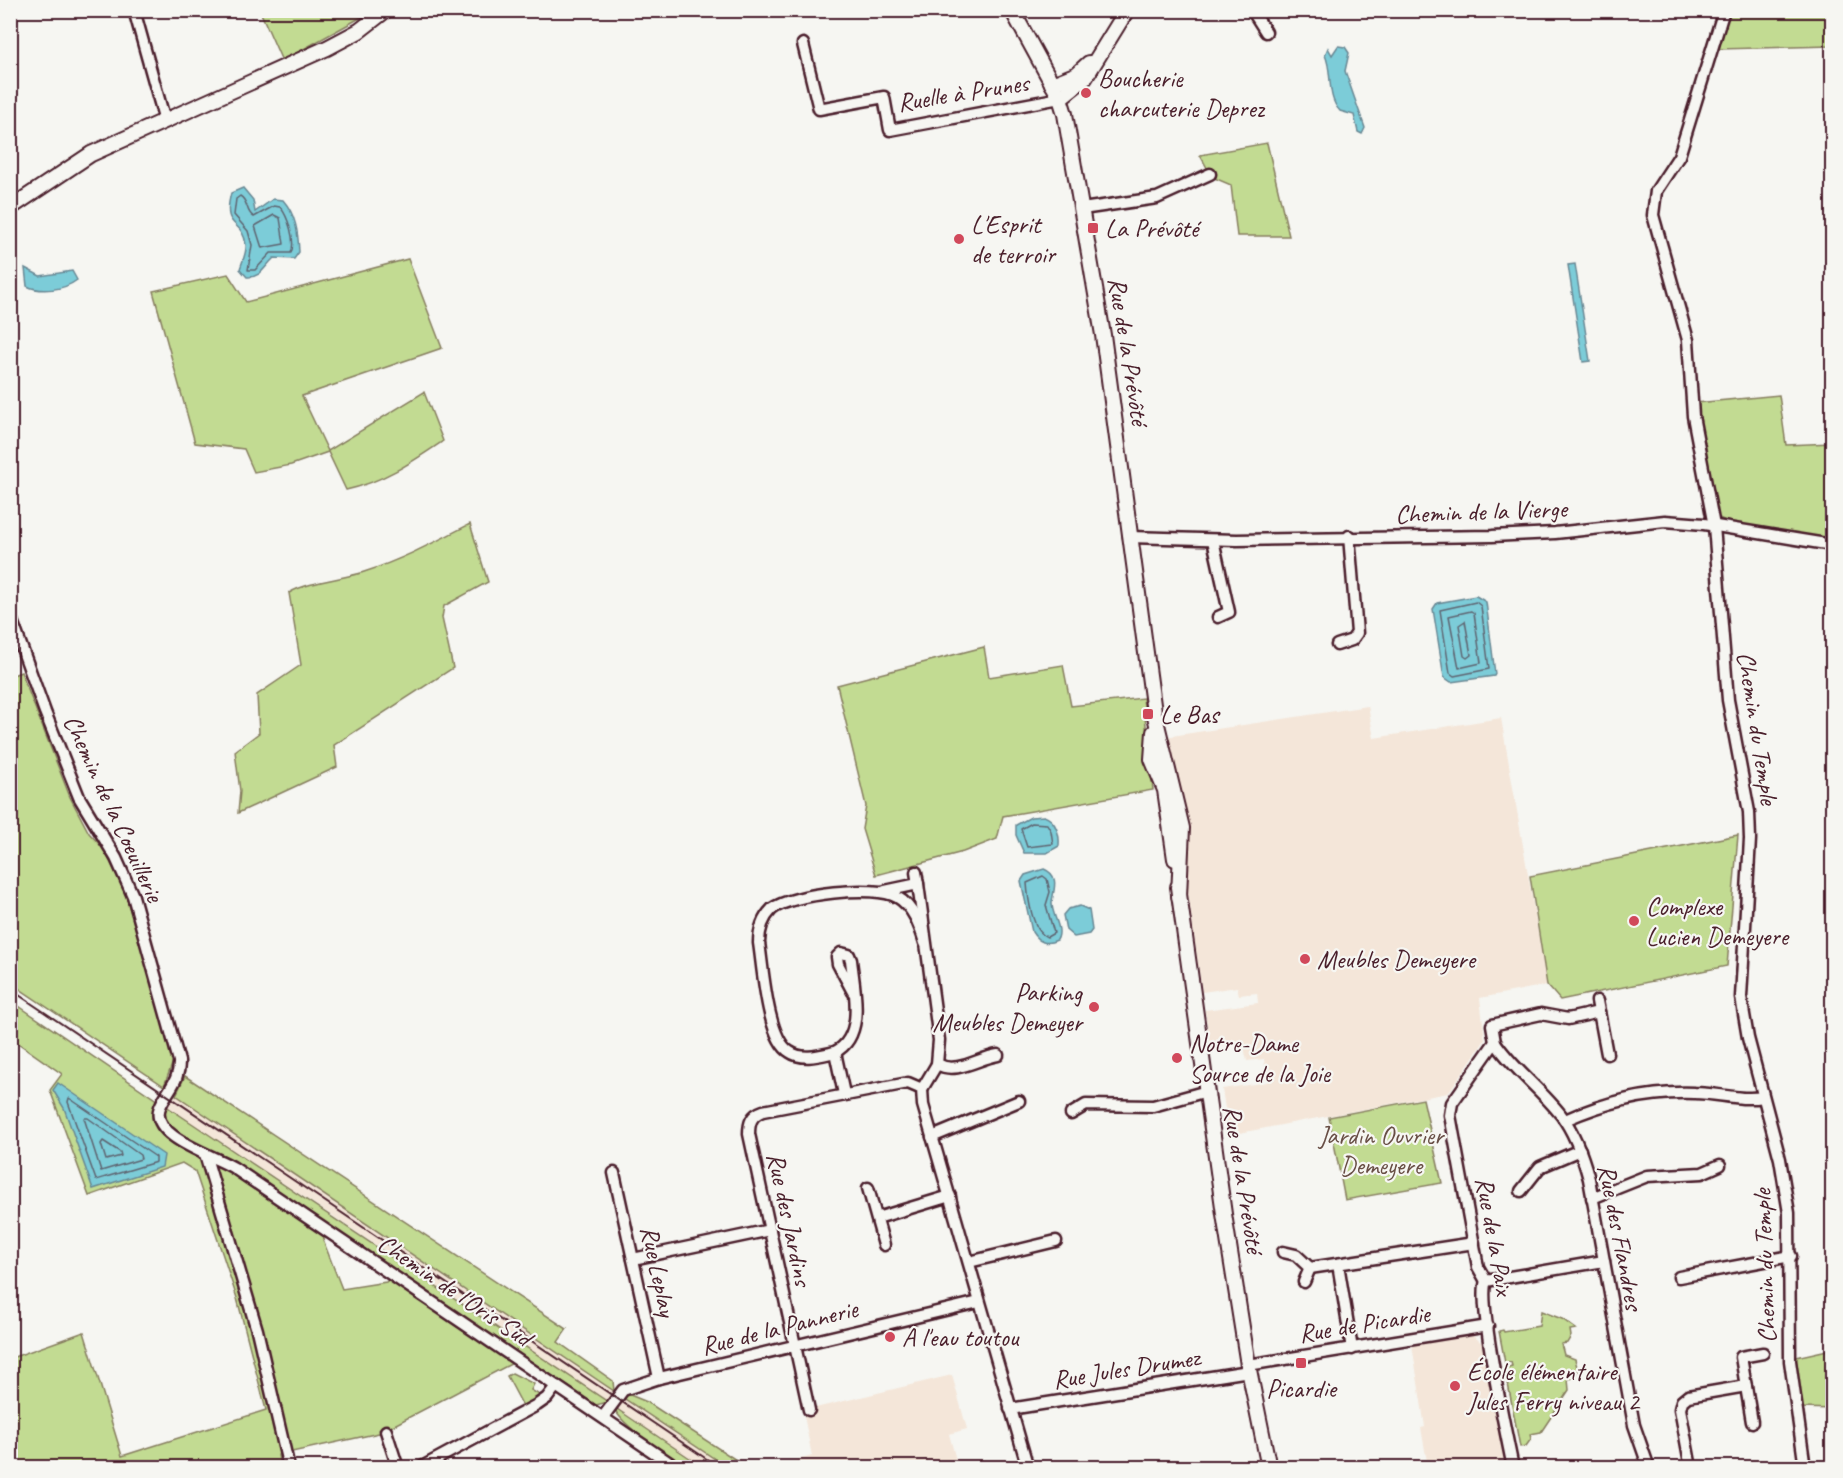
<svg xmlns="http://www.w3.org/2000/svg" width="1843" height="1478" font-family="Caveat,sans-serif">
<rect width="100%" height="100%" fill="#f6f6f2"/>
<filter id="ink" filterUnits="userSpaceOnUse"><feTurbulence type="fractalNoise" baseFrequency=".0167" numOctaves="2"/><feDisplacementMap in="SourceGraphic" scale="12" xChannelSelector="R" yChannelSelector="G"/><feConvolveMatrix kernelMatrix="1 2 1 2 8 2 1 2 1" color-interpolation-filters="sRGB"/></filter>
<g filter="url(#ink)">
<!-- built -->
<g fill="#f4e6d9">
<polygon points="1368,706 1374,738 1501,718 1547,985 1480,998 1485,1040 1448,1093 1229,1135 1222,1089 1267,1082 1264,1059 1247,1061 1243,1043 1210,1047 1205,1010 1258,1003 1257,993 1239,995 1237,987 1202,992 1185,872 1188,837 1183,800 1169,762 1165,737"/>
<polygon points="176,1095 441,1274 727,1467 703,1467 334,1217 166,1106"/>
<polygon points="1472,1335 1482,1343 1506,1467 1428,1467 1421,1428 1425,1427 1412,1345"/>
<polygon points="952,1375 967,1429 949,1434 958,1467 770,1468 812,1456 803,1411"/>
</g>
<!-- green -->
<g fill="#c2db92" stroke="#867d5e" stroke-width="1.5" fill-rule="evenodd">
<polygon points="366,10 367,14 282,61 260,11"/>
<polygon points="1728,11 1832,11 1832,46 1719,49"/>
<polygon points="1267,143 1289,236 1237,236 1231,185 1212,177 1200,155"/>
<path d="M408,259L442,348L302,396L328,451L424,392L443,441C412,462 383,482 346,490L328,452L291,465L254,472L244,449L195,443L153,291L228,274L246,302Z"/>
<polygon points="1779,395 1786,445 1832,443 1832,539 1732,524 1717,517 1696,403"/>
<path d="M470,524L488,582L444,606L442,618L453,668L334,745L337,767L238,813L240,791L235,751L259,733L257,695L301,665L289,593C307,582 342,579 364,572C401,560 435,542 470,524Z"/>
<polygon points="984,647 989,677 1063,665 1071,706 1143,698 1153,790 1003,816 997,839 963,852 876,875 862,829 866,806 837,685"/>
<polygon points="21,672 70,797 89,833 104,849 125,893 174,1059 164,1086 11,983 10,676"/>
<polygon points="1738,835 1727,966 1560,1000 1547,985 1530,876"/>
<path d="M10,1000L158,1101L154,1107L160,1113L166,1106L208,1134L608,1402L596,1405L524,1357L379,1433L278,1455L280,1467H11V1358L84,1332L122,1456L266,1410L237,1298L195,1171L182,1163L89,1196L50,1090L62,1074L11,1038ZM329,1236L390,1278L386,1282L342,1289L323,1240Z"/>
<polygon points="185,1076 567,1329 558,1342 613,1381 614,1391 176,1095"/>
<polygon points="1423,1099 1442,1183 1345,1200 1329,1117"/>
<polygon points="1541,1311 1562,1319 1576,1329 1570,1330 1571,1336 1567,1343 1561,1344 1564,1355 1575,1359 1578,1371 1573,1378 1568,1379 1569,1390 1541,1432 1530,1434 1531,1439 1526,1446 1520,1447 1505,1368 1512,1366 1511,1362 1505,1363 1499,1331 1503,1330 1504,1332 1539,1326"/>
<polygon points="1832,1349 1832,1409 1802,1408 1796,1357"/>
<polygon points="512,1373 534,1384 531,1390 541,1396 523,1406 507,1376"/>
<polygon points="630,1395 647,1402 747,1467 727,1467 622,1397"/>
<path d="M614,1407L703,1467L689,1461L686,1467C668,1455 619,1425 614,1407Z"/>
</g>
<!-- water -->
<g fill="#7cccd8" stroke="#688793" stroke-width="1.5">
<path d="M1338,46L1345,47L1349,53L1345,71L1365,128L1362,134L1358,132L1354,115L1340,111C1326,97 1333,72 1325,55L1328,48L1332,55Z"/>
<path d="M243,188L253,200L255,212L273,199L283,200C296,215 298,232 299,252L294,259L274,258C264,267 261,278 247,277L240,269C242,262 247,252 246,245C243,218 221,231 231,193Z"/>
<polygon points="1575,264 1590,361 1583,362 1568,265"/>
<path d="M25,268L40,276L72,271L77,280C64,290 41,293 27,286Z"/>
<polygon points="1476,596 1486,602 1495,674 1494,676 1451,682 1444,677 1433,609 1437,603"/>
<path d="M1044,816C1056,820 1060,835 1059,846L1047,853H1024L1016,835V825L1031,817Z"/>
<path d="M1044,869C1061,876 1053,891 1052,902C1051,915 1064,928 1057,940C1046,945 1039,943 1032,932L1021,881L1025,875Z"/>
<polygon points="1080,906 1089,910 1092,930 1089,934 1074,937 1066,930 1063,915 1068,909"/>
<polygon points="58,1083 164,1155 162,1167 93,1189 64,1108 53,1090"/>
</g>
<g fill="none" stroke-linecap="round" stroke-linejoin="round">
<!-- shore -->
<g stroke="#5e6470" stroke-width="1.5">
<path d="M240,196C249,201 245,212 254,217L274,206L280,207C288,216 296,241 291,253H271L255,270H248L252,245L248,231L234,215L236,199Z"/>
<polygon points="274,215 280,218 284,244 262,248 255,226"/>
<polygon points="1476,602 1481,606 1489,669 1454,676 1450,673 1440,610"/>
<polygon points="1471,611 1474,613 1481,663 1459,668 1449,616"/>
<polygon points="1465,621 1471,655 1467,658 1464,656 1459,625"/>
<polygon points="1032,823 1047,824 1051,831 1053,844 1027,847 1021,829"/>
<path d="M1043,876L1047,879L1050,892L1046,905L1054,933L1047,937C1032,931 1028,898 1027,883Z"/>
<polygon points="69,1098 156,1157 156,1162 96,1180 68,1102"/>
<polygon points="84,1118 88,1118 140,1155 141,1159 101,1171"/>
<polygon points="103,1141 120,1152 121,1156 106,1160 101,1144"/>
</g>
<!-- minor casing -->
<g stroke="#4a1f2b" stroke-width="15">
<g id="minor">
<polyline points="134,10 165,121"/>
<polyline points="1252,10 1266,32"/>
<polyline points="1724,10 1679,156 1656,191 1653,215 1688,340 1693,416 1714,526 1728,700 1749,812 1750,839 1741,997 1748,1038 1780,1159 1789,1213 1790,1361 1805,1468"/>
<polyline points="803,44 819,109 884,97 890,130 1060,98"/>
<polyline points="1082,209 1157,198 1210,174"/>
<polyline points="1129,537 1237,540 1492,536 1555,533 1665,521 1704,524 1832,545"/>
<polyline points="1213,540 1229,612 1218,617"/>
<path d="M10,615L45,712L79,797L116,858L133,896L179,1061C180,1081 167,1090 160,1107C148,1137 216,1156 234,1168L677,1468"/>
<polyline points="1337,645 1352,640 1357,633 1349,536"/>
<polyline points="916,872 918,884"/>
<polyline points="885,891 918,884 939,1040 937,1064"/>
<polyline points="1597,1001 1607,1054"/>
<path d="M1495,1042C1514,1070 1541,1089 1561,1115C1575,1133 1583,1157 1589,1179L1634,1425L1649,1468"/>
<path d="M835,1052C821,1055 803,1061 790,1052C767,1039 763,968 759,943C759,930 763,918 772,909C791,894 876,884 897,897C913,906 920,926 925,943"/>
<path d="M922,1089L937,1064C957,1075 978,1058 998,1055"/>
<path d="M844,1094L835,1052C866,1036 854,989 851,960L849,955L841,953L837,957L838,964L853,992"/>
<polyline points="1071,1114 1086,1105 1153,1106 1207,1091"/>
<path d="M1565,1120C1606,1102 1649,1091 1695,1093C1718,1093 1740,1101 1763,1097"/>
<polyline points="932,1137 1019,1101"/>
<polyline points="205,1154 257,1330 289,1468"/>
<polyline points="614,1173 659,1378"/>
<polyline points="868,1188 884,1245"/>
<polyline points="1521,1191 1540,1167 1580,1150"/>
<polyline points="1592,1198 1647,1176 1702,1173 1720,1165"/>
<polyline points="877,1218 950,1196"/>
<polyline points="1283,1252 1296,1255 1310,1268 1304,1282"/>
<polyline points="633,1259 770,1230"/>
<polyline points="969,1262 1056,1241"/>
<polyline points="1338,1264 1352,1349"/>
<polyline points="1310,1268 1474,1243"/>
<polyline points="1679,1277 1791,1256"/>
<polyline points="1486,1281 1478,1267 1450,1115 1452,1103 1495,1042 1492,1025 1541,1014 1568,1019 1599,1012"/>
<path d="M1486,1281C1477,1302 1507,1437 1513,1468"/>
<polyline points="1486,1281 1604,1261"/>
<polyline points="1248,1365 1488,1326"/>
<polyline points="1010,1409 1249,1371"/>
<path d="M809,1410L749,1134C749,1123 751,1115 763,1111L908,1083L922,1089L923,1105L1028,1468"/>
<polyline points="603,1417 623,1390 659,1378 979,1302"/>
<polyline points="1752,1422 1741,1357 1763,1353"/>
<polyline points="386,1431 398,1468"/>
<polyline points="420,1468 537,1405 547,1398 556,1386"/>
<polyline points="1691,1468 1680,1409 1682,1401 1688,1396 1746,1386"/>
</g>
</g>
<!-- tertiary casing -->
<g stroke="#4a1f2b" stroke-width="18">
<g id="tertiary">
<polyline points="1012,10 1060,98 1065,114 1103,335 1154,712 1182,828 1179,896"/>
<polyline points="1052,84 1077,74 1089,63"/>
<polyline points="1060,98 1085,78 1127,10"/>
<polyline points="10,208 91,154 327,48 359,31 386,10"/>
<polyline points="1154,732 1152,759 1165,790 1175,859"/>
<polyline points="1178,887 1224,1214 1248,1365 1269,1468"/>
</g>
</g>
<!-- minor -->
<use href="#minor" stroke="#f6f6f2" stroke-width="10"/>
<!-- tertiary -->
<use href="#tertiary" stroke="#f6f6f2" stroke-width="14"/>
<!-- rail -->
<polyline stroke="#4a1f2b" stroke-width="2" points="10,989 720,1468"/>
</g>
</g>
<!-- markers -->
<g fill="#d1495b" stroke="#f6f6f2" stroke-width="2">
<circle cx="1086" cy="93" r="6"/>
<rect x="1087" y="222" width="12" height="12" rx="3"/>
<circle cx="959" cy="239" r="6"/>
<rect x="1142" y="708" width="12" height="12" rx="3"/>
<circle cx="1634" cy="921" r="6"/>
<circle cx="1305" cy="959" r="6"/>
<circle cx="1094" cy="1007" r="6"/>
<circle cx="1177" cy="1058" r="6"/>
<circle cx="890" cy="1337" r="6"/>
<rect x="1295" y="1357" width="12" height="12" rx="3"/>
<circle cx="1455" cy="1386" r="6"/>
</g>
<g text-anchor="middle" stroke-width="4.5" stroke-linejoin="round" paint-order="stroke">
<!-- poi labels -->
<g font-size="26" fill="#4a1f2b" stroke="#f6f6f2" text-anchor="start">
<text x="1098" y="87">Boucherie<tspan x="1098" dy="30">charcuterie Deprez</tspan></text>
<text x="971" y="233">L'Esprit<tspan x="971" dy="30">de terroir</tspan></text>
<text x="1105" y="237">La Prévôté</text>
<text x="1160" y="723">Le Bas</text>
<text x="1646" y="915">Complexe<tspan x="1646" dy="30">Lucien Demeyere</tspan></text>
<text x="1317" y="968">Meubles Demeyere</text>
<text x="1082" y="1001" text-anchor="end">Parking<tspan x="1082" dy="30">Meubles Demeyer</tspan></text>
<text x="1189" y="1052">Notre-Dame<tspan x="1189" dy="30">Source de la Joie</tspan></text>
<text x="902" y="1346">A l'eau toutou</text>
<text x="1467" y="1380">École élémentaire<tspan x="1467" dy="30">Jules Ferry niveau 2</tspan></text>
<text x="1301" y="1397" text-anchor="middle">Picardie</text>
</g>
<!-- street labels -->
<g font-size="26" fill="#4a1f2b" stroke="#f6f6f2">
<text transform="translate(963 92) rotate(-9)" y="9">Ruelle à Prunes</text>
<text transform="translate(1129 351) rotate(81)" y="9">Rue de la Prévôté</text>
<text transform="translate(1481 511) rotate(-2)" y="9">Chemin de la Vierge</text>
<text transform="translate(1758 728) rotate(81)" y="9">Chemin du Temple</text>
<text transform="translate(114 808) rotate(65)" y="9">Chemin de la Coeuillerie</text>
<text transform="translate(1244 1179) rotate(81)" y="9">Rue de la Prévôté</text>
<text transform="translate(790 1219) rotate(78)" y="9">Rue des Jardins</text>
<text transform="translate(1495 1236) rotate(80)" y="9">Rue de la Paix</text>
<text transform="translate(1621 1237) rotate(79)" y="9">Rue des Flandres</text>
<text transform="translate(1764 1266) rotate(-92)" y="9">Chemin du Temple</text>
<text transform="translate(659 1271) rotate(78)" y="9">Rue Leplay</text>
<text transform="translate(455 1290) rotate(34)" y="9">Chemin de l'Oris Sud</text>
<text transform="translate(1364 1323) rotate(-9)" y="9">Rue de Picardie</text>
<text transform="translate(779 1327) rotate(-14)" y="9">Rue de la Pannerie</text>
<text transform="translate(1126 1368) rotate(-9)" y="9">Rue Jules Drumez</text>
</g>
<!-- park labels -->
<g font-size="26" fill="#684e45" stroke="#f6f6f2">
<text x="1381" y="1144">Jardin Ouvrier<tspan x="1381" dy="30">Demeyere</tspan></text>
</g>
</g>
<!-- margin -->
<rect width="1843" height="1478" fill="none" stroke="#f6f6f2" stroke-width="36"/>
<rect x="18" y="18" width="1807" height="1442" fill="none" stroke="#4a1f2b" stroke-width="2" filter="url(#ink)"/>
</svg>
